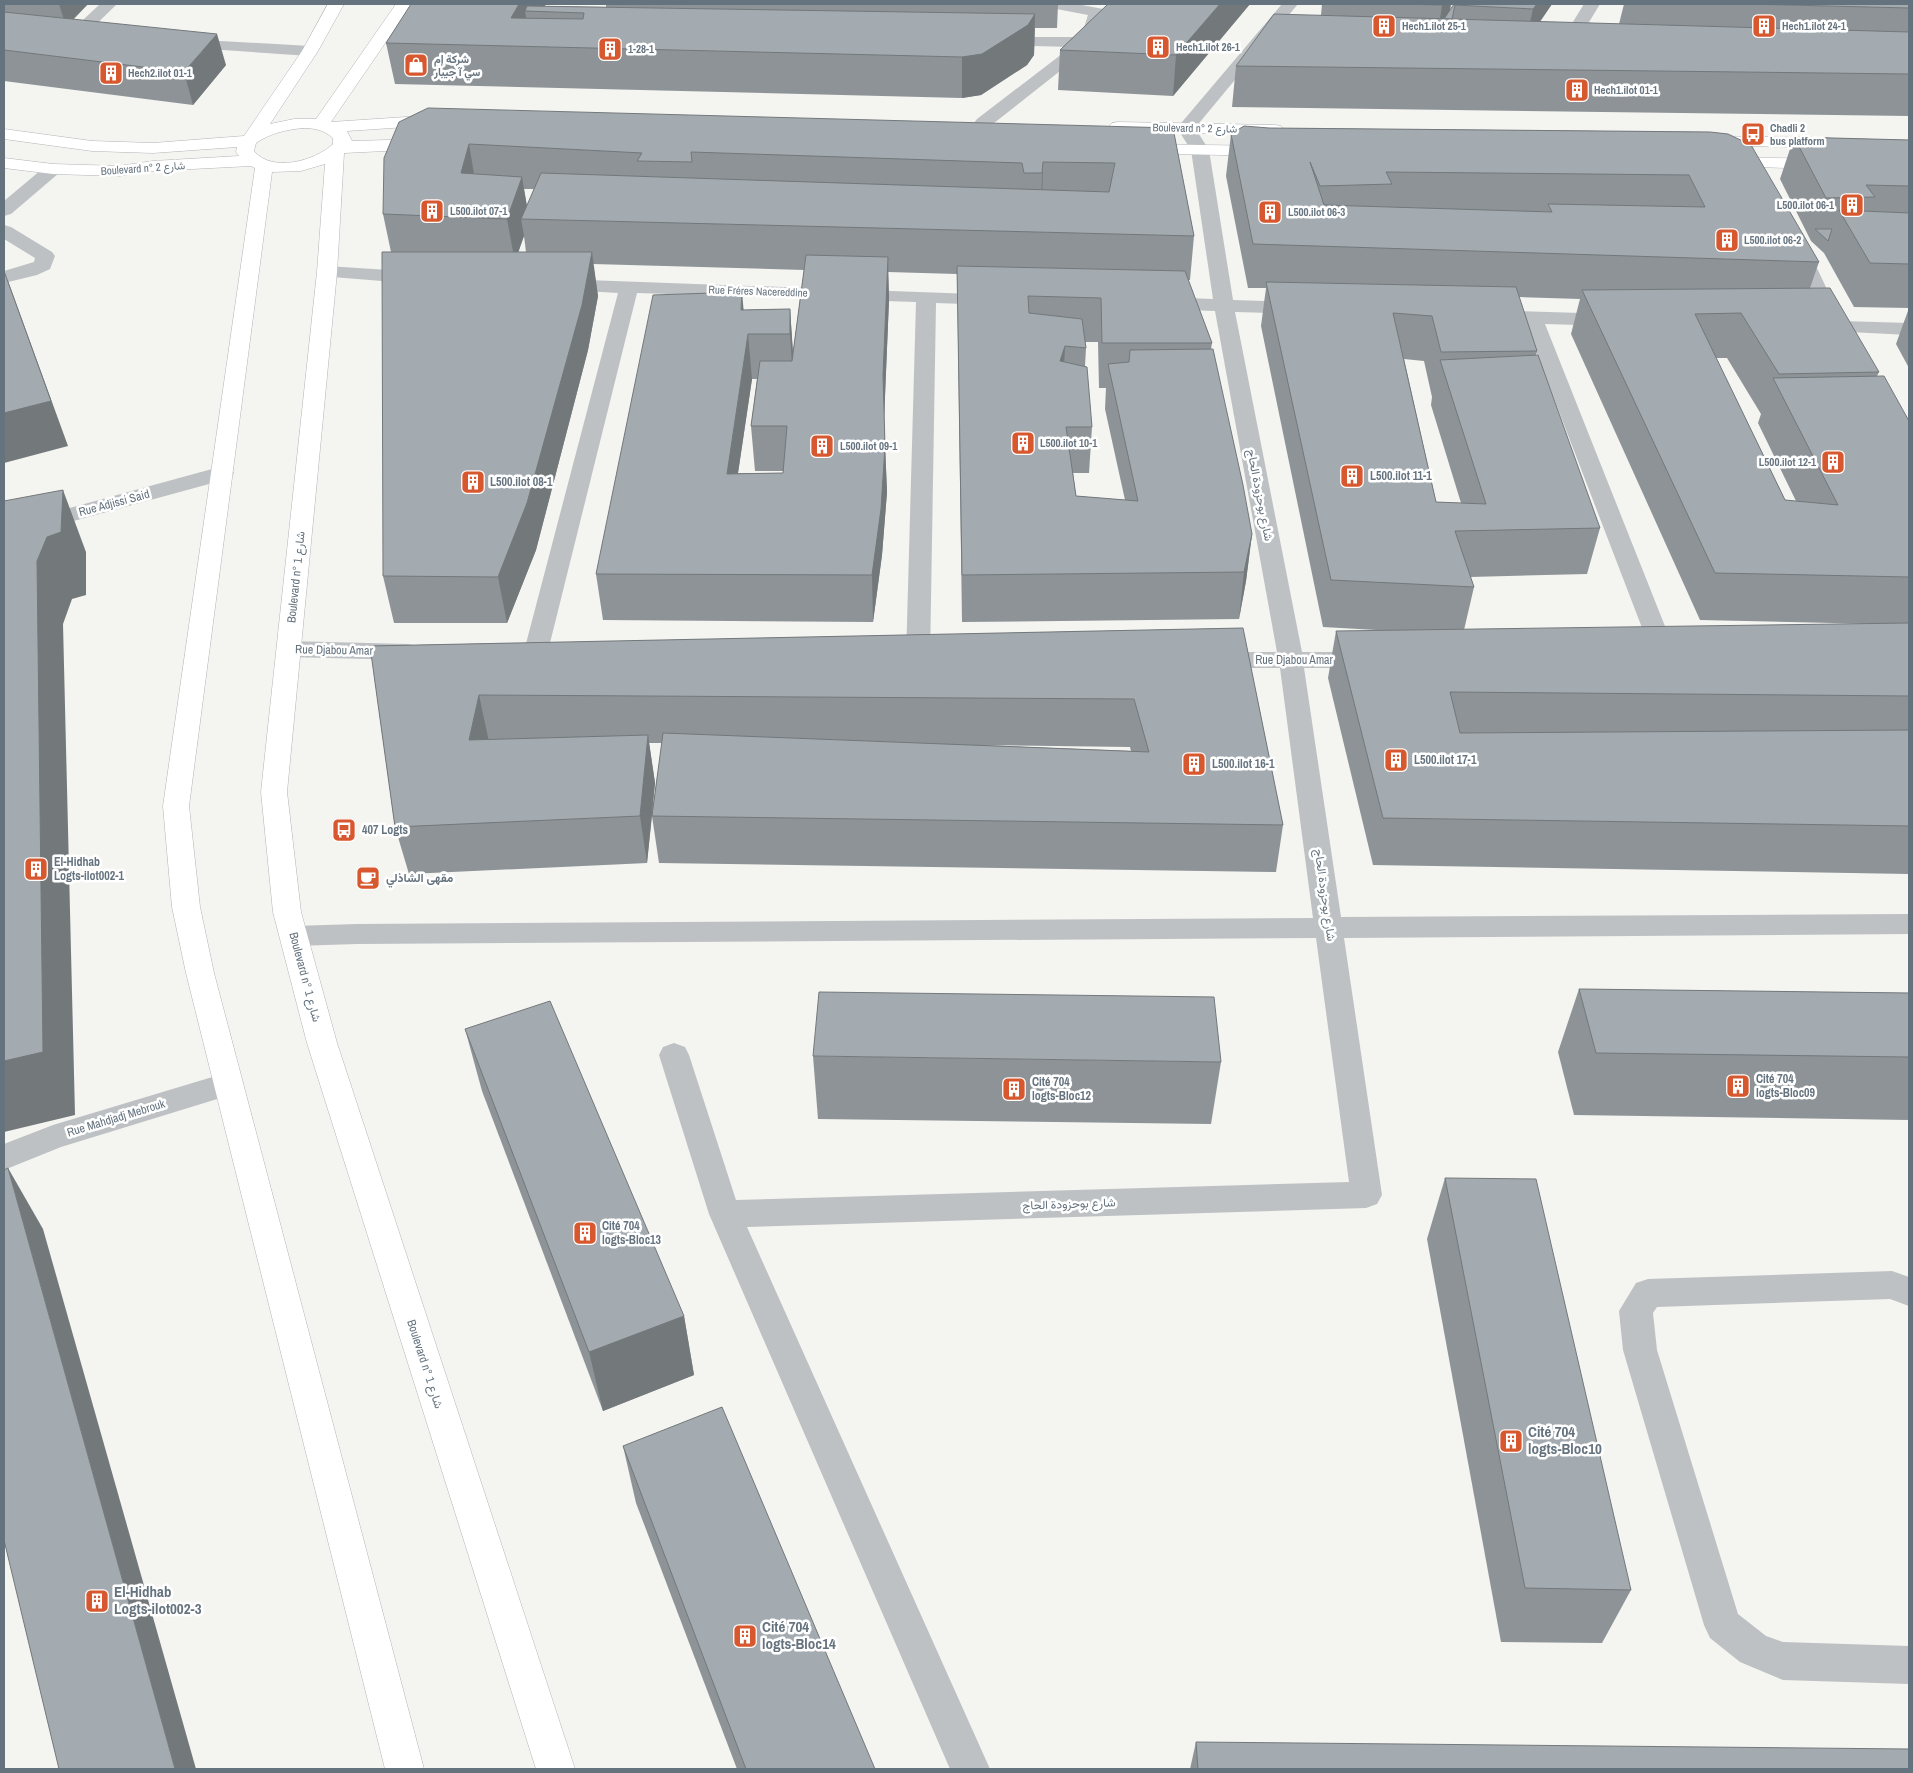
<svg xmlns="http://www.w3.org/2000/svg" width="1913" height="1773" font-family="'Archivo Narrow',Vazirmatn,sans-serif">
<rect width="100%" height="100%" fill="#f4f4f0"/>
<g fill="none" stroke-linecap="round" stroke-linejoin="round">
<!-- major casing -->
<g stroke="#b1b5b8" stroke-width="1">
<g id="major">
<path d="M328,4H344L318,51L270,124L294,119H316L396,4H412L331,122L436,115L442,116L445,120L442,124L436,125L347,131L352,141L426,139L432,140L435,144L432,148L426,149L344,153L337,272L287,792L301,912L337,1043L575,1769H536L307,1043L273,912L261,792L317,272L325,164L301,171L272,172L189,806L200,907L214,973L424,1769H385L186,973L172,907L163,806L255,168L251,166L153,171L119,176L53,174L4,168V158L53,164L119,166L153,161L239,156L236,152L237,147L153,153L92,151L4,139V129L92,141L153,143L244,136L302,51ZM303,128C314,128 324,130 333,138V144C315,161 272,173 254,151L256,143C271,133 285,130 303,128Z"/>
<polygon points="1118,122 1275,125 1281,126 1284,130 1281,134 1275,135 1112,131 1109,127 1112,123"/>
<polygon points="1708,136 1828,138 1834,139 1837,143 1834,147 1828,148 1702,145 1699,141 1702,137"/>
<polygon points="1139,144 1266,146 1272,147 1275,151 1272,155 1266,156 1133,153 1130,149 1133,145"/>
<polygon points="1724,157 1824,159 1830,160 1833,164 1830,168 1824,169 1718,166 1715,162 1718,158"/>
</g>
</g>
<!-- minor -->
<g fill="#bdc1c4" fill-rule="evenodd">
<polygon points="100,4 117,4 80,40 68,40 66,37 68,34"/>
<polygon points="1044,4 1077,4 1103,9 1105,12 1093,45 989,127 983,128 977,127 974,123 977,119 1071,47 997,45 991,43 989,40 991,37 1081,37 1088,15 1046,7"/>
<polygon points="1282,4 1298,4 1195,128 1209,150 1233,300 1301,302 1308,304 1311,308 1308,312 1301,314 1235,312 1302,652 1368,652 1377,654 1380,660 1377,666 1368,668 1304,668 1341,917 1909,914 1909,934 1344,938 1382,1195 1377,1204 1366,1208 747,1227 990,1769 950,1769 709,1214 659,1055 663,1047 674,1043 685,1047 689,1055 736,1200 1349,1182 1316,938 357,944 294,946 284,943 280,936 284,929 294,926 357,924 1313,918 1280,668 1213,668 1204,666 1201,660 1204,654 1213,652 1277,652 1215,311 1161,309 1154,307 1151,303 1154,299 1161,297 1213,299 1191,150 1177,128"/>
<polygon points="1584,4 1600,4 1569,55 1557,55 1555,51"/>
<polygon points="185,39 310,46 316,47 318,51 316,55 310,56 179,47 177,44 179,41"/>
<polygon points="53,164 59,165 62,169 59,173 11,214 4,216 4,201 47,165"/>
<polygon points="4,225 11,227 52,252 55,256 50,269 37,275 4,283 4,271 34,262 35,258 4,239"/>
<polygon points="1797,241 1804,243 1807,247 1842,321 1909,323 1909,335 1809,330 1806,326 1809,322 1823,320 1787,247 1790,243"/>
<polygon points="327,266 419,272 426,274 429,278 426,282 419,284 320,276 317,272 320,268"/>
<polygon points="559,279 1000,295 1003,299 1000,303 993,305 936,303 930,659 927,665 918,667 909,665 906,659 916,302 637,293 547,655 544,661 535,663 526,661 523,655 618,293 552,289 549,285 552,281"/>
<polygon points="1488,310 1613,314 1620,316 1623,320 1620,324 1613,326 1545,324 1678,659 1675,665 1666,667 1657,665 1654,659 1525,323 1481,320 1478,316 1481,312"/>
<polygon points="223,466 231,468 234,473 231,478 4,540 4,526"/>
<polygon points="288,641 408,644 417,646 420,652 417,658 408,660 288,657 279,654 276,649 279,644"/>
<polygon points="229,1072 240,1076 244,1084 240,1092 61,1147 4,1170 4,1144 53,1125"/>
<polygon points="1892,1271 1909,1277 1909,1306 1890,1299 1657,1307 1653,1313 1657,1350 1738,1614 1766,1636 1783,1642 1909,1646 1909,1684 1783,1680 1740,1662 1710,1638 1704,1625 1623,1350 1619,1311 1636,1283 1648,1279"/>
</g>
<!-- major -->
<use href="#major" fill="#fff" fill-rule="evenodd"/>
</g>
<!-- wall -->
<g fill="#8d9397" fill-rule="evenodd">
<polygon points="4,4 88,4 74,19 226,65 193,105 4,81"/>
<polygon points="606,4 1058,4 1057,28 1035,28 1034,55 1027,65 981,95 962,98 395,84 386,43 544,6 606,7"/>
<polygon points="1108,4 1250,4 1173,96 1058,90 1060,50"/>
<polygon points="1322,4 1451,4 1450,10 1454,4 1552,4 1540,22 1619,24 1624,4 1909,4 1909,116 1232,107 1236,66 1321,15"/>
<path d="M399,122L1173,128L1194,236L1190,280H1188L1212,343L1211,349L1252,534L1246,581L1239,619L962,622L957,274L888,272L889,300L884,418L887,492L882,555L873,622L603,620L596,574L744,310L790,309L793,352L804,270L593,264L598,296L588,350L536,550L507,623H394L383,576L391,252L383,214ZM524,189H534L527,206ZM524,236L526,252H518L520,246ZM1085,342H1098L1099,388H1106L1105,409L1125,500L1076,496L1073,473H1089L1092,427L1085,366L1086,348ZM752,379H757L751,426L755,471H783V473H738Z"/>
<path d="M1269,128L1710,132L1819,262L1810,288L1879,372L1877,376L1909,421V874L1373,865L1328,678L1336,631H1394L1323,627L1261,326L1266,288H1248L1226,176L1231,134ZM1519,297L1580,299L1571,334L1700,620L1877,624L1464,630L1474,587L1470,577L1587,574L1600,528L1536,355L1537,351ZM1716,358H1727L1761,414L1758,423L1796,501L1785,500ZM1404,359L1424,361L1432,397L1431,405L1461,503L1436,502Z"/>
<polygon points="1794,137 1909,140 1909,368 1896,344 1909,308 1854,307 1824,253 1811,241 1780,179"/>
<path d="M1243,628L1283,825L1276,872L659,863L652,816L647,863L409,874L395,827L370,646ZM649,743H662L652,814L655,783ZM981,745L1130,747L1131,751Z"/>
<polygon points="1579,989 1909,993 1909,1120 1574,1115 1558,1052"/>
<polygon points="465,1029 684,1316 694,1375 603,1411 482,1091"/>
<polygon points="813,1056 1221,1062 1211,1124 818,1119"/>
<polygon points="1445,1178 1631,1590 1602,1643 1501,1642 1427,1239"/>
<polygon points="623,1446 875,1769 737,1769 636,1503"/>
<polygon points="1196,1742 1909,1769 1190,1769"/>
</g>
<!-- shaded-wall -->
<g fill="#73787b">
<polygon points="59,4 88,4 66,26"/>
<polygon points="519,4 546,4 542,12 525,11 529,36 511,18"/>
<polygon points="1220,4 1250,4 1173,96 1176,55"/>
<polygon points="1444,4 1451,4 1448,20 1439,26 1442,5"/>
<polygon points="1537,4 1552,4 1526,41 1533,9"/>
<polygon points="1035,14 1034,55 1027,65 981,95 962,98 962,57"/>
<polygon points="217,34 226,65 193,105 184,72"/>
<polygon points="469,144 476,186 461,173"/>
<polygon points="1043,162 1042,205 1041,215 1042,173"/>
<polygon points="522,177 529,219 521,219 524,236 515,262 507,219"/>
<polygon points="592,252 598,296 588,350 536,550 507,623 498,577"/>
<polygon points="888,257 889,300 884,421 883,375"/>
<polygon points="8,281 68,446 4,463 4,413"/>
<polygon points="742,292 746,337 741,310"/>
<polygon points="790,309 793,354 793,379 790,334"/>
<polygon points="748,334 752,379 731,520 727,474"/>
<polygon points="1065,346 1063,391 1060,361"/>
<polygon points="885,446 887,492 882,555 873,622 872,575"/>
<polygon points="63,490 86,552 86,595 72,599 63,624 75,1115 4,1132 4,1061 37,561"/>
<polygon points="1252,534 1246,581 1239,619 1244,572"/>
<polygon points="479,695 489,742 469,740"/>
<polygon points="648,735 655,783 647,863 640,816"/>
<polygon points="8,1168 43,1229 196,1769 175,1769"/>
<polygon points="684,1316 694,1375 603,1411 589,1352"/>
</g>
<!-- building -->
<g fill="#a4abb0" stroke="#73787b" fill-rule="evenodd">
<polygon points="411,4 519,4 511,18 583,19 584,13 525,11 527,6 1035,14 1028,25 982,54 962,57 386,43"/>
<polygon points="1108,4 1220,4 1176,55 1060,50"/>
<polygon points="1394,4 1444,4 1442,5"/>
<polygon points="1454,4 1456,4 1455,5 1452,19 1444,19"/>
<polygon points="1456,4 1537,4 1533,9 1455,5"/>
<polygon points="1747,4 1909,4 1909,8"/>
<polygon points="4,12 217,34 184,72 4,50"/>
<polygon points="1274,14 1909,32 1909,74 1236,66"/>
<polygon points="428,108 1173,128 1194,236 521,219 541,173 1109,192 1115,163 1043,162 1042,173 1024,173 1022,163 691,152 692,162 637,161 642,153 469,144 461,173 522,177 507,219 383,214 384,158 399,122"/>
<path d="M1244,126L1269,128L1710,132L1728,134L1751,145L1819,262L1253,244L1231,134ZM1310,162L1320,186L1392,184L1386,172L1689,175L1705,207L1548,204L1552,212L1324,205Z"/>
<polygon points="1794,137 1909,140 1909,186 1866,185 1875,197 1826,198"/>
<polygon points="1839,210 1909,213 1909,264 1870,263"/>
<polygon points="1815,229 1832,229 1828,241"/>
<polygon points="382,252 592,252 582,305 527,503 498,577 383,576"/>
<polygon points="806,255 888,257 883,375 885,446 881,509 872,575 596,574 653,295 742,292 741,310 790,309 790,334 748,334 727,474 783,473 787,426 751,426 760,361 792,361"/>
<polygon points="957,266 1185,271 1212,343 1102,343 1101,298 1028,296 1029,313 1082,319 1086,348 1065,346 1060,361 1087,367 1092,427 1066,427 1076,496 1138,501 1108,364 1129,362 1130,350 1213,349 1243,485 1252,534 1244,572 962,575"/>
<polygon points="4,271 51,401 4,413"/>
<polygon points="1266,282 1516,287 1537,351 1441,352 1432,316 1393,313 1436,502 1486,504 1440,360 1538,355 1600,528 1455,531 1474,587 1331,580"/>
<polygon points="1830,288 1879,372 1779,374 1741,313 1695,314 1785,500 1838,505 1773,378 1884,376 1909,421 1909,577 1715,573 1582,290"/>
<polygon points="63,490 61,532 47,537 37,561 43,1052 4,1061 4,501"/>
<polygon points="1909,623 1909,696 1450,692 1460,733 1909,730 1909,826 1383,818 1336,631"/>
<polygon points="1243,628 1283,825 652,816 663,733 1149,752 1134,699 479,695 469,740 648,735 640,816 395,827 370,646"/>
<polygon points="1579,989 1909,993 1909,1057 1596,1053"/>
<polygon points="819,992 1214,997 1221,1062 813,1056"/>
<polygon points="550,1001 684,1316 589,1352 465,1029"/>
<polygon points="8,1168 175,1769 59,1769 4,1540 4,1170"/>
<polygon points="1445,1178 1536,1179 1631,1590 1525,1588"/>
<polygon points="722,1407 875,1769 746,1769 623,1446"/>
<polygon points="1196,1742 1909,1749 1909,1769 1198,1769"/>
</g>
<!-- icons -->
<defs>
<g id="building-square" transform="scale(1.25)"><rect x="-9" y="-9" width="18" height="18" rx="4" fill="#d7582e" stroke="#fff"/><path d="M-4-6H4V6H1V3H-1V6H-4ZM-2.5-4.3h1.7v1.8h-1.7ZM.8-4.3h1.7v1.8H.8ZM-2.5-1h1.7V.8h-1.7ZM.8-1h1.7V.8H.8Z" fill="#fff"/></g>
<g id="shop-square" transform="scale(1.25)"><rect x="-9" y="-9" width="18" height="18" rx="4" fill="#d7582e" stroke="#fff"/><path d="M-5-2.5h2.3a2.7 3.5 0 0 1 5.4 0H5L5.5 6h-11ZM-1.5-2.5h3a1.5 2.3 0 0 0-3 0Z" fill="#fff"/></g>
<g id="bus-square" transform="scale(1.25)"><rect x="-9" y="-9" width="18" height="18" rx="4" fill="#d7582e" stroke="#fff"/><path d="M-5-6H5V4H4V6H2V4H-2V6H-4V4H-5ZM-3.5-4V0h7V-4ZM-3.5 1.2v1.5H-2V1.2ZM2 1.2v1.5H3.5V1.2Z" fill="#fff"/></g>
<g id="cafe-square" transform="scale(1.25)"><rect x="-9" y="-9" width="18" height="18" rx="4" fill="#d7582e" stroke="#fff"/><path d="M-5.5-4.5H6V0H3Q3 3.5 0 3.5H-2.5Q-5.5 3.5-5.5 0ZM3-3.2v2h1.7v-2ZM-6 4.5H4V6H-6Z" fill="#fff"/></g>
</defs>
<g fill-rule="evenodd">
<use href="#building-square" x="1384" y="26"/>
<use href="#building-square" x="1764" y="26"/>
<use href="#building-square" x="1158" y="47"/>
<use href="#building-square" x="610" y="49"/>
<use href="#shop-square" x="416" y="65"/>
<use href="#building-square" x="111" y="73"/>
<use href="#building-square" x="1577" y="90"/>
<use href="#bus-square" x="1753" y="134"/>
<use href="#building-square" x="1852" y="205"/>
<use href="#building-square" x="432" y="211"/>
<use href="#building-square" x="1270" y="212"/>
<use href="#building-square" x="1727" y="240"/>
<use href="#building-square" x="1023" y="443"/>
<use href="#building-square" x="822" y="446"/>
<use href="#building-square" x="1833" y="462"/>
<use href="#building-square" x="1352" y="476"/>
<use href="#building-square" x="473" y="482"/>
<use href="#building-square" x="1396" y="760"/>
<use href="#building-square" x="1194" y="764"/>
<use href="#bus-square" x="344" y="830"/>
<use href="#building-square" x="36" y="869"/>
<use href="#cafe-square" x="368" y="878"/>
<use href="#building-square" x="1738" y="1086"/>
<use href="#building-square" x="1014" y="1089"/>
<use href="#building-square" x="585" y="1233"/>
<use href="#building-square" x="1511" y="1441"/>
<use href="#building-square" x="97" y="1601"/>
<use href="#building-square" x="745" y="1636"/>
</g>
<g text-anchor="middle" stroke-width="5" stroke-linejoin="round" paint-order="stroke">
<!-- far-poi labels -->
<g font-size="11" font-weight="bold" fill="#65737f" stroke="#fff" text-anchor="start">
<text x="1402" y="30">Hech1.ilot 25-1</text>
<text x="1782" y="30">Hech1.ilot 24-1</text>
<text x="1176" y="51">Hech1.ilot 26-1</text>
<text x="628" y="53">1-28-1</text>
<text x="434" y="63">شركة إم<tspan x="434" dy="13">سي آ جيبار</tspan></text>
<text x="128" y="77">Hech2.ilot 01-1</text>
<text x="1594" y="94">Hech1.ilot 01-1</text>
<text x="1770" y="132">Chadli 2<tspan x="1770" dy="13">bus platform</tspan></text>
<text x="1834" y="209" text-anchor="end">L500.ilot 06-1</text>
<text x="450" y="215">L500.ilot 07-1</text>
<text x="1288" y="216">L500.ilot 06-3</text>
<text x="1744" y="244">L500.ilot 06-2</text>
<text x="1040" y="447">L500.ilot 10-1</text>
<text x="840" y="450">L500.ilot 09-1</text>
<text x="1816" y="466" text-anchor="end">L500.ilot 12-1</text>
</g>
<!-- far-street labels -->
<g font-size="11" fill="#65737f" stroke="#fff">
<text transform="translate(1195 128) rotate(1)" y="4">Boulevard n° شارع 2</text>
<text transform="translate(143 168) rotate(-4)" y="4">Boulevard n° شارع 2</text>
<text transform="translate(758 291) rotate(2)" y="4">Rue Fréres Nacereddine</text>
</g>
<!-- poi labels -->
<g font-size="12" font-weight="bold" fill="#65737f" stroke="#fff" text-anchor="start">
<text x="1370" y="480">L500.ilot 11-1</text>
<text x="490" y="486">L500.ilot 08-1</text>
<text x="1414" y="764">L500.ilot 17-1</text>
<text x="1212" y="768">L500.ilot 16-1</text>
<text x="362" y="834">407 Logts</text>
<text x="54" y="866">El-Hidhab<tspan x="54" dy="14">Logts-ilot002-1</tspan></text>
<text x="386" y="882">مقهى الشاذلي</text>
<text x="1756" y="1083">Cité 704<tspan x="1756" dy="14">logts-Bloc09</tspan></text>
<text x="1032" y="1086">Cité 704<tspan x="1032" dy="14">logts-Bloc12</tspan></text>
<text x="602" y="1230">Cité 704<tspan x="602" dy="14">logts-Bloc13</tspan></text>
</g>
<!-- street labels -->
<g font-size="12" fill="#65737f" stroke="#fff">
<text transform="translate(1260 495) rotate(79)" y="4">شارع بوحزودة الحاج</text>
<text transform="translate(114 503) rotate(-15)" y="4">Rue Adjissi Said</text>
<text transform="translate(296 577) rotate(-84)" y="4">Boulevard n° شارع 1</text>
<text transform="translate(334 650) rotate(1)" y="4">Rue Djabou Amar</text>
<text x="1294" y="664">Rue Djabou Amar</text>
<text transform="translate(1325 895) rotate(82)" y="4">شارع بوحزودة الحاج</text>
<text transform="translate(305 977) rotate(75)" y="4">Boulevard n° شارع 1</text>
<text transform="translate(116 1118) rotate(-17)" y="4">Rue Mahdjadj Mebrouk</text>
<text transform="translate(1069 1204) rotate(-2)" y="4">شارع بوحزودة الحاج</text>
<text transform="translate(425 1364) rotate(72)" y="4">Boulevard n° شارع 1</text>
</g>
<!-- near-poi labels -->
<g font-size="15" font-weight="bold" fill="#65737f" stroke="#fff" text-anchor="start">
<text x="1528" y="1437">Cité 704<tspan x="1528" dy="17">logts-Bloc10</tspan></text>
<text x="114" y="1597">El-Hidhab<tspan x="114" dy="17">Logts-ilot002-3</tspan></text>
<text x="762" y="1632">Cité 704<tspan x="762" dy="17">logts-Bloc14</tspan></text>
</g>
</g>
<!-- border -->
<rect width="1913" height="1773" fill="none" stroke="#65737f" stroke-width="10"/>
</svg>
